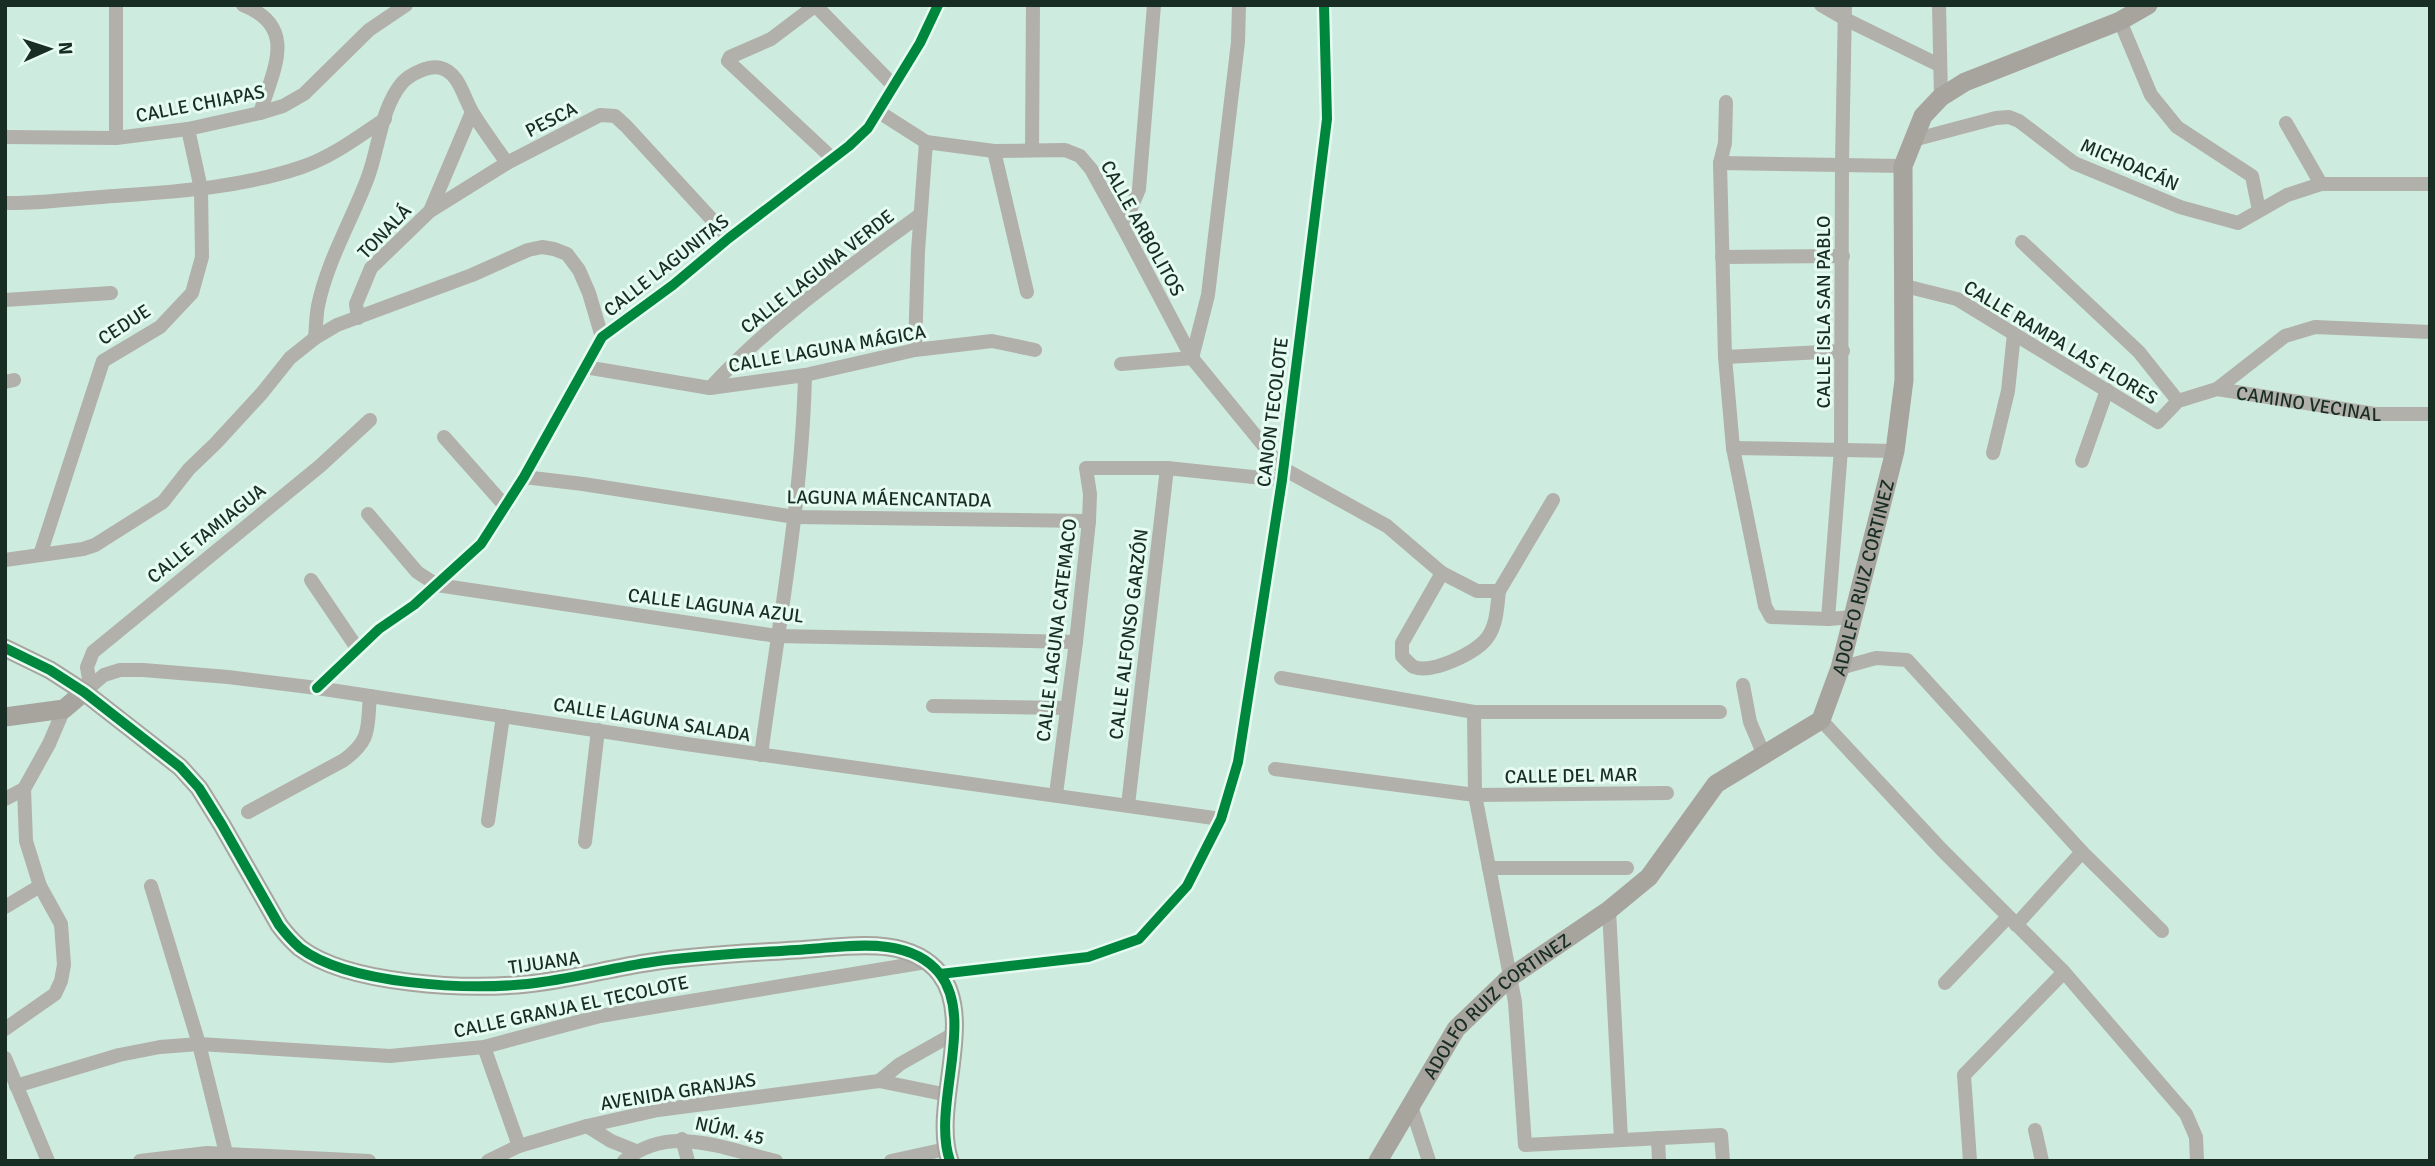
<svg xmlns="http://www.w3.org/2000/svg" width="2435" height="1166" font-family="Signika,sans-serif">
<rect width="100%" height="100%" fill="#cdebde"/>
<g fill="none" stroke-linecap="round" stroke-linejoin="round">
<!-- street -->
<g stroke="#b1b0aa" stroke-width="14">
<polyline points="116,5 116,138"/>
<path d="M243,5C299,27 273,70 260,113"/>
<polyline points="816,5 771,39 730,57 728,61 832,158"/>
<polyline points="1821,5 1845,19 1939,65"/>
<polyline points="1939,5 1941,97"/>
<polyline points="816,6 894,86"/>
<polyline points="2120,21 2151,95 2177,127 2252,176 2259,210"/>
<polyline points="1726,102 1725,143 1720,163 1725,357 1733,448 1765,606 1771,617 1828,619 1853,617"/>
<polyline points="879,112 926,142 994,151 1065,150 1080,156 1091,169 1123,227 1192,358 1282,468 1387,526 1442,573 1477,591 1499,591 1553,500"/>
<polyline points="2286,123 2321,184"/>
<polyline points="5,137 116,138 188,129 260,113 283,106 304,94 369,30 406,5"/>
<polyline points="1913,140 1996,118 2009,117 2019,121 2074,163 2180,207 2238,223 2287,195 2321,184 2430,184"/>
<polyline points="1032,150 1033,5"/>
<polyline points="994,151 1027,292"/>
<polyline points="1720,163 1903,166"/>
<path d="M5,203C37,204 70,199 101,197C168,192 237,189 302,167C332,157 358,137 385,119"/>
<polyline points="430,211 472,112"/>
<polyline points="1123,227 1139,189 1154,5"/>
<polyline points="2022,242 2139,352 2178,401"/>
<polyline points="1722,257 1843,256"/>
<path id="s1" d="M1905,286L1957,299L2158,422L2178,401L2217,389L2375,414H2430"/>
<polyline points="5,300 111,293"/>
<polyline points="358,318 356,304 371,268 430,211 507,163 600,115 615,116 626,126 729,238"/>
<path d="M315,338C316,328 316,317 318,306C327,261 352,220 368,177C379,147 381,108 402,83C410,74 429,65 441,68C460,73 464,100 474,115C484,131 496,147 507,163"/>
<polyline points="915,350 918,251 926,142"/>
<polyline points="1725,357 1843,351"/>
<polyline points="1192,358 1208,295 1238,42 1239,5"/>
<polyline points="1121,364 1192,358"/>
<polyline points="585,367 710,388 805,375 915,350 992,341 1035,350"/>
<polyline points="5,382 14,380"/>
<path d="M710,388C771,321 847,269 920,215"/>
<polyline points="2217,389 2285,336 2315,327 2430,332"/>
<polyline points="444,437 506,507"/>
<polyline points="1733,448 1895,451"/>
<polyline points="1993,453 2008,391 2014,334"/>
<polyline points="2082,461 2107,390"/>
<polyline points="524,477 583,484 795,517 1089,521"/>
<polyline points="368,514 417,572 437,585 777,636 1076,642"/>
<polyline points="40,555 103,361 160,327 192,293 202,257 201,189 188,129"/>
<polyline points="5,560 83,549 95,545 163,502 189,469 216,443 262,393 290,358 315,338 337,325 472,275 528,250 542,247 554,249 567,254 579,270 589,293 602,337"/>
<path d="M1442,573L1402,643V656C1406,660 1410,665 1414,667C1432,674 1476,653 1487,638C1497,625 1497,607 1499,591"/>
<polyline points="311,580 357,648"/>
<polyline points="1828,619 1841,449 1842,163 1845,5"/>
<polyline points="1840,668 1876,658 1907,660 2082,852 2016,925"/>
<polyline points="1281,678 1474,712 1720,712"/>
<polyline points="90,685 87,667 93,652 320,466 370,420"/>
<polyline points="1743,685 1750,722 1764,755"/>
<polyline points="317,688 379,629 414,605 481,544 524,477 602,337 673,285 729,238 849,146 868,128 920,43 938,5"/>
<polyline points="84,692 104,675 120,670 143,670 228,677 317,688 686,744 1221,819"/>
<polyline points="933,706 1067,708"/>
<polyline points="1474,712 1475,795 1515,1002 1525,1145 1721,1135 1723,1161"/>
<polyline points="1821,720 1941,849 2064,972 2186,1114 2196,1137 2197,1161"/>
<path d="M761,755C778,628 802,502 805,375"/>
<polyline points="1275,769 1475,795 1667,793"/>
<polyline points="1056,794 1076,642 1089,521 1090,494 1086,468 1167,468 1282,480"/>
<polyline points="5,799 24,789"/>
<polyline points="1128,805 1167,468"/>
<path d="M248,812L344,760C372,739 367,728 370,696"/>
<polyline points="488,821 503,716"/>
<polyline points="585,842 598,730"/>
<polyline points="2082,852 2162,931"/>
<polyline points="1489,868 1627,868"/>
<polyline points="151,886 199,1044 226,1153"/>
<polyline points="5,907 40,886"/>
<polyline points="1609,910 1621,1139"/>
<polyline points="940,974 1088,957 1139,939 1187,886 1221,819 1238,762 1282,480 1327,119 1324,5"/>
<polyline points="1945,983 2008,917"/>
<polyline points="5,1029 55,994 61,981 64,965 61,924 40,886 26,841 24,789 49,744 64,709"/>
<polyline points="484,1047 519,1146"/>
<polyline points="5,1058 48,1161"/>
<polyline points="879,1081 900,1064 955,1033"/>
<polyline points="16,1086 119,1055 160,1047 199,1044 390,1056 484,1047 600,1016 926,962"/>
<polyline points="1411,1106 1429,1161"/>
<polyline points="587,1126 611,1141 636,1151"/>
<polyline points="2035,1130 2042,1161"/>
<polyline points="1658,1138 1659,1161"/>
<polyline points="682,1139 688,1161"/>
<polyline points="140,1161 207,1153 369,1161"/>
<polyline points="488,1161 519,1146 587,1126 658,1110 879,1081 948,1095"/>
<path d="M624,1161C670,1123 724,1149 776,1161"/>
<polyline points="891,1161 946,1149"/>
<polyline points="1970,1161 1964,1075 2064,972"/>
</g>
<!-- secondary -->
<g stroke="#a7a49e" stroke-width="19">
<path d="M5,648L50,670L84,692L180,767L199,788L222,825L279,925C285,933 292,941 300,948C349,985 467,990 527,984C569,980 610,968 652,962C704,954 757,953 810,949C852,946 910,936 940,974C976,1021 931,1107 950,1161"/>
<polyline points="5,717 64,709 84,692"/>
<path id="s2" d="M1378,1161L1456,1029L1509,978L1609,910L1649,877L1716,784L1821,720L1840,668L1895,451L1904,380L1903,166L1923,116L1941,97L1965,82L2120,21L2148,5"/>
</g>
<!-- cycleway casing -->
<g stroke="#e6fcf2" stroke-width="15">
<g id="cycleway">
<path d="M5,648L50,670L84,692L180,767L199,788L222,825L279,925C285,933 292,941 300,948C349,985 467,990 527,984C569,980 610,968 652,962C704,954 757,953 810,949C852,946 910,936 940,974C976,1021 931,1107 950,1161"/>
<polyline points="317,688 379,629 414,605 481,544 524,477 602,337 673,285 729,238 849,146 868,128 920,43 938,5"/>
<polyline points="940,974 1088,957 1139,939 1187,886 1221,819 1238,762 1282,480 1327,119 1324,5"/>
</g>
</g>
<!-- cycleway -->
<use href="#cycleway" stroke="#00873e" stroke-width="10"/>
</g>
<g text-anchor="middle" stroke-width="6" stroke-linejoin="round" paint-order="stroke">
<!-- street labels -->
<g font-size="19" fill="#182e25" stroke="#e6fcf2">
<text transform="translate(200 103) rotate(-11)" y="7">CALLE CHIAPAS</text>
<text transform="translate(551 119) rotate(-27)" y="7">PESCA</text>
<text transform="translate(2130 164) rotate(23)" y="7">MICHOACÁN</text>
<text transform="translate(1143 228) rotate(61)" y="7">CALLE ARBOLITOS</text>
<text transform="translate(384 231) rotate(-46)" y="7">TONALÁ</text>
<text transform="translate(666 265) rotate(-38)" y="7">CALLE LAGUNITAS</text>
<text transform="translate(817 271) rotate(-38)" y="7">CALLE LAGUNA VERDE</text>
<text transform="translate(1823 312) rotate(-90)" y="7">CALLE ISLA SAN PABLO</text>
<text transform="translate(124 324) rotate(-33)" y="7">CEDUE</text>
<text transform="translate(2061 342) rotate(31)" y="7">CALLE RAMPA LAS FLORES</text>
<text transform="translate(827 348) rotate(-10)" y="7">CALLE LAGUNA MÁGICA</text>
<text dy="7" stroke="none"><textPath href="#s1" startOffset="452">CAMINO VECINAL</textPath></text>
<text transform="translate(1272 412) rotate(-83)" y="7">CANON TECOLOTE</text>
<text transform="translate(889 498) rotate(1)" y="7">LAGUNA MÁENCANTADA</text>
<text transform="translate(206 533) rotate(-39)" y="7">CALLE TAMIAGUA</text>
<text dy="7" stroke="none"><textPath href="#s2" startOffset="786">ADOLFO RUIZ CORTINEZ</textPath></text>
<text transform="translate(716 605) rotate(7)" y="7">CALLE LAGUNA AZUL</text>
<text transform="translate(1056 630) rotate(-83)" y="7">CALLE LAGUNA CATEMACO</text>
<text transform="translate(1128 634) rotate(-83)" y="7">CALLE ALFONSO GARZÓN</text>
<text transform="translate(652 719) rotate(9)" y="7">CALLE LAGUNA SALADA</text>
<text transform="translate(1571 775) rotate(-1)" y="7">CALLE DEL MAR</text>
<text transform="translate(544 962) rotate(-8)" y="7">TIJUANA</text>
<text transform="translate(571 1006) rotate(-12)" y="7">CALLE GRANJA EL TECOLOTE</text>
<text dy="7" stroke="none"><textPath href="#s2" startOffset="198">ADOLFO RUIZ CORTINEZ</textPath></text>
<text transform="translate(678 1091) rotate(-9)" y="7">AVENIDA GRANJAS</text>
<text transform="translate(730 1130) rotate(13)" y="7">NÚM. 45</text>
</g>
</g>
<!-- border -->
<rect width="2435" height="1166" fill="none" stroke="#182e25" stroke-width="14"/>
<!-- north arrow -->
<g transform="translate(49 49) rotate(87)" stroke="#e6fcf2" stroke-width="5" paint-order="stroke">
<path d="M0-5L12 26L0 18L-12 26Z" fill="#182e25"/>
<text y="-10" font-size="19" font-weight="bold" text-anchor="middle" fill="#182e25">N</text>
</g>
</svg>
